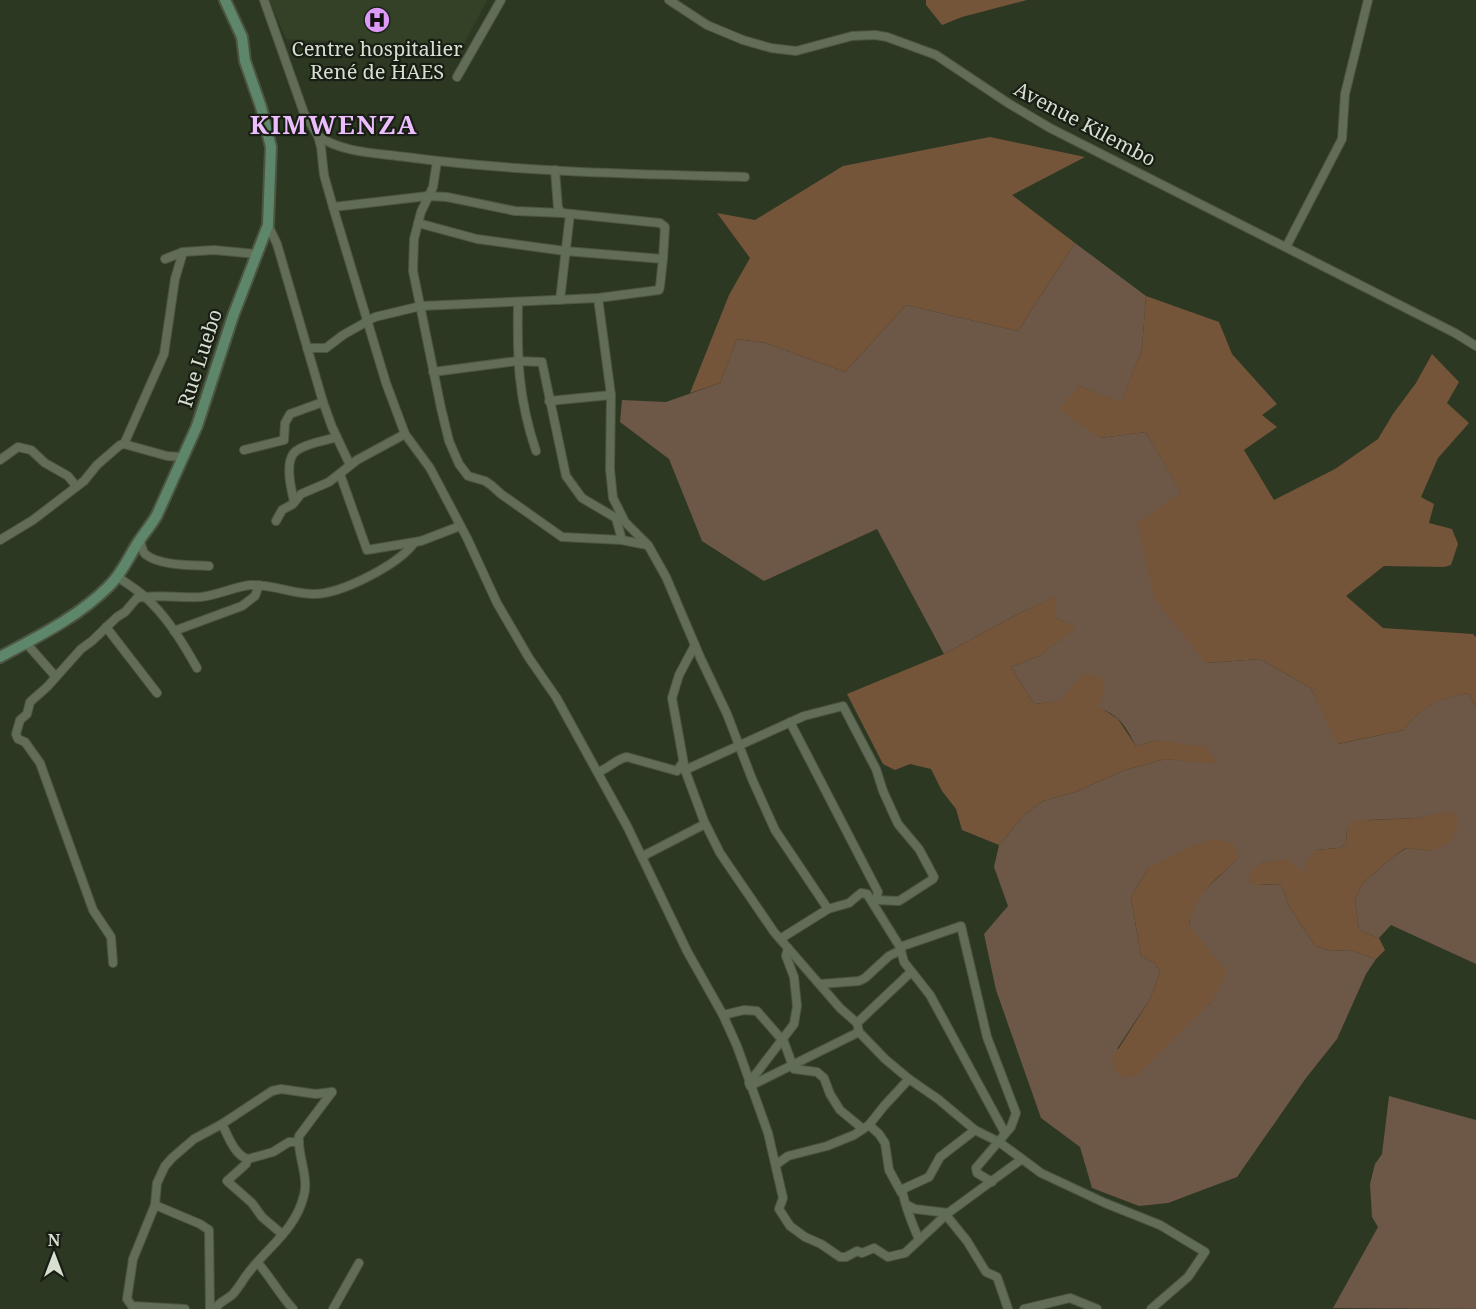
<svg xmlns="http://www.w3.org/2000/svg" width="1476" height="1309" font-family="'Noto Serif',serif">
<rect width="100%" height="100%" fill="#2d3823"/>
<!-- built -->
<polygon fill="#334126" points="269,0 487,0 462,48 286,39"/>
<!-- green -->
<g fill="#6d5746" fill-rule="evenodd">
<path d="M1075,243L1146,296L1142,349L1121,403L1079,386L1100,438L1146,432L1182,494L1206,663L1260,659L1311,688L1338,744L1404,730C1419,707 1441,698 1468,693L1476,706V964L1391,925L1379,938L1359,930L1355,899L1363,883L1395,855L1407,848L1431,851L1452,812L1416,818L1370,820L1347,828L1346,844L1338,848L1316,850L1304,874L1286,860L1261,863L1257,885L1281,884L1290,908L1315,946L1331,951L1350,950L1376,959L1366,974L1337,1039L1306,1078L1237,1177L1168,1203L1139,1206L1092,1188L1080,1147L1041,1118L996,990L984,934L1008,906L994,867L999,845L1024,815L1043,801L1078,791L1122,771L1165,759L1218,763L1156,740L1136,746C1131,737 1125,725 1117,718C1094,699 1062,700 1034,704L1011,667L1039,656L1075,628L1055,617V597L1020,613L944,654L877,529L764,581L702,541L669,459L620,422L622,400L666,402L720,383L737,339L766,343L845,372L906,305L1018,331ZM1239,857L1200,895L1191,912L1189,926L1211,1002L1189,1022L1117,1049L1150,999L1160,973L1156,964L1141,956L1131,897L1148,868Z"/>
<polygon points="1389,1096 1476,1120 1476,1309 1333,1308 1378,1227 1372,1217 1370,1184 1375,1164 1382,1154"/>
</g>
<!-- forest -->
<g fill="#75553a">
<polygon points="926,0 1027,0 962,17 942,25 926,5"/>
<polygon points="990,137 1085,157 1012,195 1075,243 1018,331 906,305 845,372 766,343 737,339 720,383 690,393 729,295 750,258 717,213 755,220 843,166"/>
<path d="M1146,296L1219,322L1232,354L1277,404L1262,415L1277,427L1244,450L1274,500L1335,469L1378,439L1393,414L1416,383L1432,354L1459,382L1447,403L1469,423L1438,458L1421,497L1434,504L1429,523L1452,529L1458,544L1451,565L1444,567L1384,566L1346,596L1383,628L1473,634L1476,637V706L1468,693C1442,698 1419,707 1404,730L1337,744L1311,688L1260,659L1206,663L1155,600L1137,523L1181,493L1146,432L1100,438L1059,409L1079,386L1121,402L1142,349Z"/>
<polygon points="1056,596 1055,617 1076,628 1039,656 1011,667 1034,704 1060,701 1083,674 1100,676 1105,690 1098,706 1118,719 1136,746 1156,740 1206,747 1218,764 1165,759 1122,771 1078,791 1043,801 1024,815 999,845 962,830 956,809 942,791 931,769 910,764 895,770 883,764 847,694 944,654 1020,613"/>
<polygon points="1452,811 1459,822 1452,841 1431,851 1406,848 1395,855 1363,883 1355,899 1359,930 1379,938 1385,950 1376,959 1350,950 1331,951 1315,946 1290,908 1281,884 1256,885 1249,883 1251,871 1261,863 1287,859 1304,873 1307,861 1316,850 1338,848 1346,844 1347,828 1353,821 1416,818"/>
<path d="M1213,839L1233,843L1239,857C1218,879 1194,893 1189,925L1227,972L1211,1002L1136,1076L1125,1078L1115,1071L1112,1059L1150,999L1160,973L1156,964L1141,956L1131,897L1148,868L1193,845Z"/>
</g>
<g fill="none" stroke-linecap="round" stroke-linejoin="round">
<!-- street casing -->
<g stroke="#4c5542" stroke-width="10">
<g id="street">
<polyline points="264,0 304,113 318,136 321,147 324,175 333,207 386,383 405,434 430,468 467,538 497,603 529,658 556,697 627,826 687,951 723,1015 737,1046 768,1133 783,1198 779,1209 790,1226 805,1237 821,1244 840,1257 846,1257 857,1251 862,1253 874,1248 888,1257 905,1253 948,1213 1022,1159"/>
<polyline points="669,0 707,25 743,40 771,48 796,51 852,36 875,35 887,37 936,55 1008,103 1050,128 1455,333 1476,346"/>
<polyline points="457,77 501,0"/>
<path d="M318,136C343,153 376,153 406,157C518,172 632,174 745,177"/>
<polyline points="437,161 433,187 421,212 414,239 413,271 441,408 449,441 459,464 468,476 485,481 491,485 501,494 562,537 622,540 647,545"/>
<polyline points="555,170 558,208 562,213"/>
<polyline points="418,223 477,239 565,251 663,259"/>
<polyline points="268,225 277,244 323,402 332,427 350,465"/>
<polyline points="1286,247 1342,139 1345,94 1368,0"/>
<polyline points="165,259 183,252 214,250 257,254"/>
<polyline points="598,298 611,395 610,469 613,498 625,522 648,545 666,577 700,657 727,714 752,779 775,830 828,909"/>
<polyline points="560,300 570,214"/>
<path d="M518,303C517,358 518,398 536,451"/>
<polyline points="307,348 326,348 343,335 375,317 421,306 598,298 659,290 660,286 663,259 665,227 660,223 562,213 515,211 447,197 428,196 333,207"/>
<polyline points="433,372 517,361 542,362 566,476 582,498 616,518 622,540"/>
<polyline points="549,401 611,395"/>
<polyline points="124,444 164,354 175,279 183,252"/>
<polyline points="244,450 284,440 285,423 290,414 323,402"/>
<polyline points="0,460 18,447 31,450 45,463 68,476 76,486"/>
<polyline points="340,474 367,550 421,541 460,526"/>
<path d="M294,501C291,489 284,460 296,451C306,443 325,441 337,437"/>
<polyline points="276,521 282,510 293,504 301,494 329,482 357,460 405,434"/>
<polyline points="0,540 33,520 84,481 97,465 120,445 124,444 167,456 182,457"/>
<path d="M140,540C141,545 142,550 145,554C159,566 192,565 209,566"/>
<path d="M118,577C126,583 136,589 144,596C166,615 183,643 197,668"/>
<polyline points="106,627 157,693"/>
<polyline points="174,631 242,606 255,596 259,585"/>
<polyline points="26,643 56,677"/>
<polyline points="695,645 679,675 672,698 685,770 704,821 720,853 774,932 840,1008 857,1023 859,1032 885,1059 909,1079 938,1099 975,1130 999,1142 1041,1173 1105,1203 1160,1225 1205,1252 1188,1277 1151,1309"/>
<polyline points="790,722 878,892 876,900 873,900"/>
<polyline points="685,770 804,716 843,706 876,769 883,791 898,824 919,849 934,877 933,879 899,901 876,900"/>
<path d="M598,772C608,769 616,759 627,757L677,771L683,762"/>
<polyline points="643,856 705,824"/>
<polyline points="780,939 828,909 849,903 861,893 867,894 900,947 904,962 930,995 1005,1133"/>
<polyline points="900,947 961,926 987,1037 1016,1113 1011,1127 976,1168 977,1173 992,1182"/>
<path d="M113,963L111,937L93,910L40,763L25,742L18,739L16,734L20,720L27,714L30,702L47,687L81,649L92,641L117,617L125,612L137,598C157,594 180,598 201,597C218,595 234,587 250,585C272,584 293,594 314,594C341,594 398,565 414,543"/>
<polyline points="820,984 859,981 865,978 889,956 901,950"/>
<polyline points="723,1015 744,1010 757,1011 784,1042 794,1069 817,1072 824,1078 830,1094 840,1110 863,1129"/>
<polyline points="857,1023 911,972"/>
<polyline points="749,1083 794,1024 797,1006 794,977 786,956 788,948"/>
<polyline points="750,1086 859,1032"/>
<path d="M222,1124C228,1136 235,1156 248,1159"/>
<polyline points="869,1125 879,1134 885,1143 889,1170 901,1192"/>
<polyline points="777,1164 788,1156 827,1146 854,1135 869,1125 884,1106 909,1079"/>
<polyline points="155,1205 200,1224 209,1230 210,1309"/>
<polyline points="907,1205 915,1209 948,1213"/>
<polyline points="946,1215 967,1241 986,1272 997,1277 1008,1309"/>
<polyline points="282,1234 262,1217 252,1203 227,1181 246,1164 248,1159 273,1152 289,1142 299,1142"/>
<path d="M919,1239C915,1231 901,1196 903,1189L929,1177L940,1157L975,1130"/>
<path d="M258,1263C271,1278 280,1295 293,1309"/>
<polyline points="185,1309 132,1306 127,1299 133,1259 155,1205 157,1183 165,1166 172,1158 194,1139 222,1124 272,1091 281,1089 316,1094 332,1092"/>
<path d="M215,1309C219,1302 226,1300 232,1295C239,1288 243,1279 249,1272C269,1246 296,1229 304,1195C309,1176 297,1155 299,1136L332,1092"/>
<polyline points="333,1309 359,1263"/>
<polyline points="1024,1309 1070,1298 1097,1309"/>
</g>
</g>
<!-- secondary casing -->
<g stroke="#4c5542" stroke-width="14">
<path id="secondary" d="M0,657C37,637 78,617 108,587C122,574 129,556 139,541C145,532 152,524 157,515L197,426L233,316L268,225L271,147L261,107L245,61L242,37L225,0"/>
</g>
<!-- street -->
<use href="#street" stroke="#616d56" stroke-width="8"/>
<!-- secondary -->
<use href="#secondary" stroke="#5e866a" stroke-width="10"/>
</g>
<!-- icons -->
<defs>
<g id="hospital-disc" transform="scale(1.35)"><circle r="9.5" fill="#dc99f5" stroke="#191e14"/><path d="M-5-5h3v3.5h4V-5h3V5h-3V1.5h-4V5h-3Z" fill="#111"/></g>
</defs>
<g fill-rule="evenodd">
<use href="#hospital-disc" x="377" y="20"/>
</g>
<g text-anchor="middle" stroke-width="4.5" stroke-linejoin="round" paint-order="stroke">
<!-- poi labels -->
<g font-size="20" fill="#d7dfd1" stroke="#191e14">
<text x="377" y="56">Centre hospitalier<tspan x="377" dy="23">René de HAES</tspan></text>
</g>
<!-- street labels -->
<g font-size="20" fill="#d7dfd1" stroke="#191e14">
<text transform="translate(1085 124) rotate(28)" y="7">Avenue Kilembo</text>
<text transform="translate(200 358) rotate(-72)" y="7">Rue Luebo</text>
</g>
<!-- district labels -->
<g font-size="26" font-weight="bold" letter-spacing="1.5" fill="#edbeff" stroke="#191e14">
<text x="334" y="134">KIMWENZA</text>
</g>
</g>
<!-- north arrow -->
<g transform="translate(54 1255)" stroke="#191e14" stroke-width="4.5" paint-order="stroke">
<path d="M0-4.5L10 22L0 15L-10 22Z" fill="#d7dfd1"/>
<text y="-9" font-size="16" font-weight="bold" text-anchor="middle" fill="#d7dfd1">N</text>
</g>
</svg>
